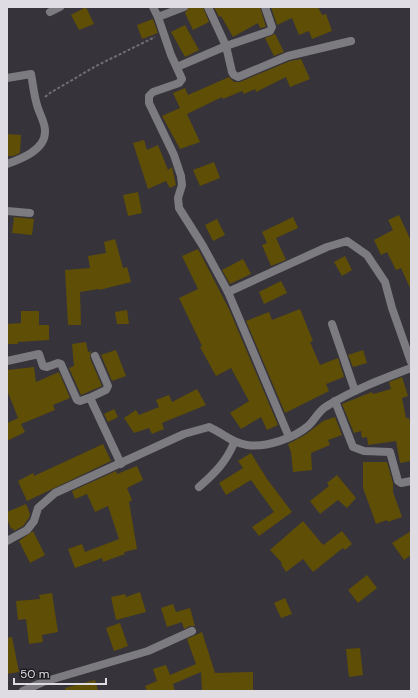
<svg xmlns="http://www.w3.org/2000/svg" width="418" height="698" font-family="'DM Sans',sans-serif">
<rect width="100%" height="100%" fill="#36333b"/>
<!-- building -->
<g fill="#5f4e05">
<polygon points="86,7 94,24 79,30 71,15"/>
<polygon points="189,7 203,7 209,22 193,30 185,13"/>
<polygon points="214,7 260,7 266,27 260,28 258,23 233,37 221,16 219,17"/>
<polygon points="271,7 318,7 322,15 326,14 332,31 312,39 309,31 299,35 292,18 277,25"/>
<polygon points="153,19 158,33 142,39 137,25"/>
<polygon points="185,25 199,50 185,57 171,32"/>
<polygon points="275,34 284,52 274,56 265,38"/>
<polygon points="301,59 310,79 290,87 286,77 256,92 255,89 244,94 242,91 223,99 222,97 187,114 200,142 180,149 162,116 180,108 173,93 185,88 188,95 229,77 234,82 240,82 290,61"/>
<polygon points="7,134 21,135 20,153 13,156 7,156"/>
<polygon points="144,140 147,150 158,145 168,170 172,167 176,185 170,188 166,181 148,189 133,143"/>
<polygon points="214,162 220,178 200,186 193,170"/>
<polygon points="138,192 142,213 128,216 123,195"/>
<polygon points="399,215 411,241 411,290 401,268 396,270 387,252 381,255 374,240 393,230 388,220"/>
<polygon points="14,217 34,219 32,235 12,233"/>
<polygon points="293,217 298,228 276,238 286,260 271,266 262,245 267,243 262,232"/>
<polygon points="217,219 225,235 213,241 205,225"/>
<polygon points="115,239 123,268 127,267 131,282 99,290 99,289 80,292 81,325 68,325 65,270 90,268 88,256 106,253 104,242"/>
<polygon points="198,249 229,309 278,425 267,430 261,417 241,429 230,413 249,401 231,368 216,376 200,347 202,346 179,298 198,289 182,256"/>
<polygon points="345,256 352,270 342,276 334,262"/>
<polygon points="243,259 251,274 230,284 222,270"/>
<polygon points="281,281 287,293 264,304 259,292"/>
<polygon points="300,309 313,341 310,342 320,365 338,358 344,377 326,384 329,391 285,413 246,321 269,312 272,320"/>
<polygon points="127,310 129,324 117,324 115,312"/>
<polygon points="21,311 39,311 39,325 49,325 49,340 18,342 18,344 7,344 7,324 21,323"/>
<polygon points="86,342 88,352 91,351 90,358 102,386 81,395 69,368 74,366 72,344"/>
<polygon points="116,350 126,376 112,381 101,355"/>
<polygon points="363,350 367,363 353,367 348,355"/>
<polygon points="34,367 36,382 59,372 70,398 53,405 55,410 21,424 25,432 7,441 7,423 18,418 7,390 7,370"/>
<polygon points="402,377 408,396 402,398 406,418 409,418 411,427 411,461 400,463 396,441 368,445 367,437 362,438 361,431 354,433 342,404 372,392 373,394 391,389 389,382"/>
<polygon points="197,389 206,405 162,423 164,429 152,434 149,428 134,433 124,418 136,410 139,415 159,407 156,400 169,395 172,402"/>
<polygon points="114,409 118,417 108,422 104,414"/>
<polygon points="335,417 342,435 328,440 330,445 311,453 312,470 293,472 291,452 288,444 305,435 323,421"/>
<polygon points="103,444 111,461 27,501 18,481 33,473 34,476"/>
<polygon points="251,453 267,479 292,512 259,536 252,527 274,512 251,480 226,495 219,483 243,468 238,461"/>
<polygon points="363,462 387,462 393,483 393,492 402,517 388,522 387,520 376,524 363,488"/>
<polygon points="137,466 143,480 127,488 132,500 129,502 137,549 124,552 125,554 103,562 102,558 75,568 68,549 82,544 85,552 119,539 108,506 95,512 87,494 75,499 72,491 116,471 117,474"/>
<polygon points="337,475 356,498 347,508 338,500 320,514 310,501 329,486 327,483"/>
<polygon points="26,504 30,514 29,518 23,526 14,531 13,528 11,529 7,518 7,512"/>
<polygon points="303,521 323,545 342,531 352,544 345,550 343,548 313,572 303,559 286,572 281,564 282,563 270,550"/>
<polygon points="33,531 45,555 30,563 19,541"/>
<polygon points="411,531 411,555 404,560 392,543"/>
<polygon points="367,575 377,588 358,603 348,590"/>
<polygon points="140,592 146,612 116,620 111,597 125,594 126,597"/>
<polygon points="52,593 58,632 42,635 43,642 29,644 26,619 18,620 16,601 40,599 39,595"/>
<polygon points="285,598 292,614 281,618 274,603"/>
<polygon points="173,604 176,612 190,608 195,626 190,626 184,629 182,622 167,627 161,608"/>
<polygon points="120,623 128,646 114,651 106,628"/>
<polygon points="202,632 215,673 253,672 253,691 202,691 201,672 173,684 175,691 147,691 145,686 157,681 153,669 166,665 170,675 196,664 187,639"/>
<polygon points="12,637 19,672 7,674 7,638"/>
<polygon points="360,648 363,675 349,677 346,649"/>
<polygon points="95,680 98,691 66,691 65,688"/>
</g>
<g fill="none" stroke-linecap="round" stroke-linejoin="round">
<!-- path -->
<polyline stroke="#706e75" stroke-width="2" stroke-dasharray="3 2" stroke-linecap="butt" points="45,97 50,93 96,66 155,37"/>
<!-- street -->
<g stroke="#7c7b7f" stroke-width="8">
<polyline points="153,7 158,17 184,7"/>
<polyline points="208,7 226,46 270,31 272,27 265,7"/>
<polyline points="50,12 60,7"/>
<polyline points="158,17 171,55 182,79 179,83 153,92 149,96 149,103 174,155 181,176 182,185 178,198 179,208 203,246 228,292 289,437"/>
<polyline points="177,67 226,46 232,72 234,75 238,77 288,56 351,41"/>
<path d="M7,78L31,74C33,84 34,95 37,105C39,113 46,124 45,132C45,150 21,159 7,164"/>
<polyline points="7,211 30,213"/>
<polyline points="228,292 327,247 347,241 367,255 385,282 392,308 411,362"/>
<polyline points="332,324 355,391"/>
<polyline points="7,361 39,354 43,366 47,367 58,363 61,364 77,400 80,401 89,398 91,400 121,464"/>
<polyline points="89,398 106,390 108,386 95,356"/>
<polyline points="335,401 353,447 364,451 390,452 398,481 401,483 411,481"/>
<path d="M199,487C215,473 226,462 234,443"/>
<path d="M7,541L27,530L34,521L38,508L55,493L184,434L209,427C223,433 232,443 247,445C266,448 294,438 308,426C315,420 318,411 327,406C353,390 382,379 411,368"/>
<polyline points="23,691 43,682 148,651 192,631"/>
</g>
</g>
<!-- border -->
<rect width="418" height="698" fill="none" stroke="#dfdde3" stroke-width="16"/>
<!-- scale -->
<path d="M14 678v6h92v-6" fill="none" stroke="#dfdde3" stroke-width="2"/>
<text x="20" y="678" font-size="12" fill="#dfdde3" stroke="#1d1c1f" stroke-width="3" paint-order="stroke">50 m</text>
</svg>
